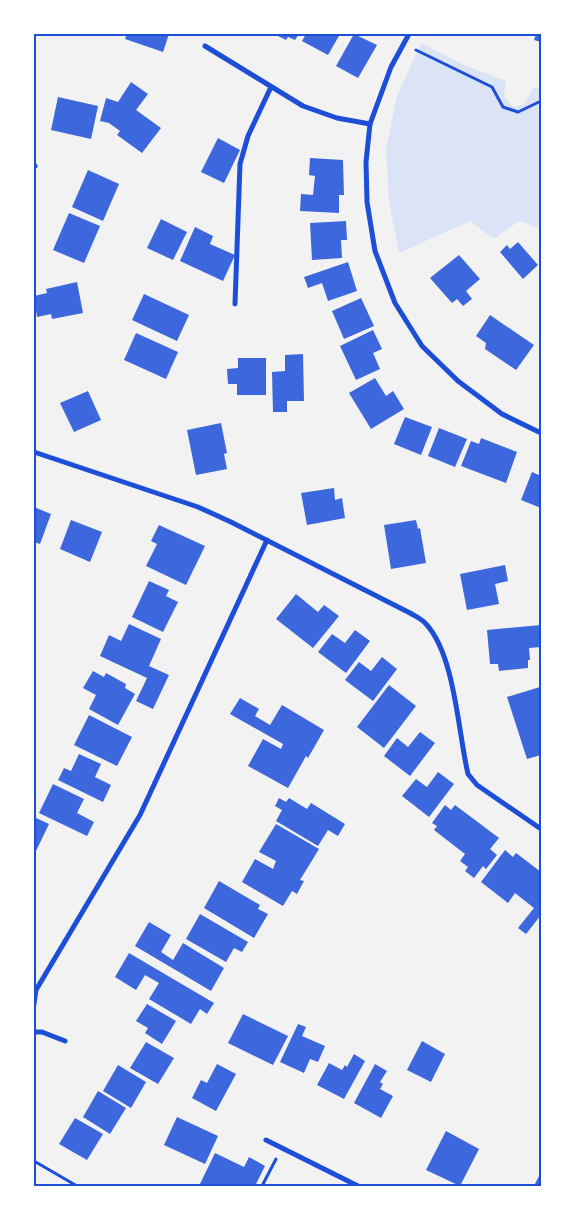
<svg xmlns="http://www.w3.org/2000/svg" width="575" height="1220" font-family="Lato,sans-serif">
<rect width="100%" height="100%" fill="#f2f2f2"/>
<!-- green -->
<polygon fill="#dbe4f7" points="421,43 464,65 506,81 504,96 513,107 524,104 534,87 541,89 541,229 519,221 494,239 470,221 399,253 389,202 386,148 397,96"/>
<!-- building -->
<g fill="#3d67dc">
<polygon points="127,34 169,34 163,52 125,39"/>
<polygon points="274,34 299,34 295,40 288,37 286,40"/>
<polygon points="306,34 340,34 328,55 302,41"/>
<polygon points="354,34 377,45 358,78 336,66"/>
<polygon points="536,34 541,34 541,42 534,40"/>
<polygon points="131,82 148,94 136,110 161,128 142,153 117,135 120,131 109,123 100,121 106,98 118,102"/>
<polygon points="58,97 98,106 91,139 51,130"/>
<polygon points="218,138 240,150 224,183 201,172"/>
<polygon points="310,158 343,160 344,195 339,195 339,213 300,211 301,194 313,195 315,176 309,175"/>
<polygon points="88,170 119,184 103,221 72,207"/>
<polygon points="69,213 100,226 84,263 53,250"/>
<polygon points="161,219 187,232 173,260 147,248"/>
<polygon points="346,221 347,240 341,240 342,258 312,260 310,223"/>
<polygon points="195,227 213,236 210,244 235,255 223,281 180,261"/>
<polygon points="518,242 538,265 523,279 500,252 507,245 510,249"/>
<polygon points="459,255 480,279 466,291 472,299 463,306 457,299 452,303 430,278"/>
<polygon points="348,262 357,291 328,301 322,283 308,288 304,277"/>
<polygon points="77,282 83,313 52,319 51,314 37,317 34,296 47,293 46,289"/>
<polygon points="144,294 189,315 177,341 132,320"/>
<polygon points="361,298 374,326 344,339 332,311"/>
<polygon points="490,315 534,345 516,370 485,349 486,343 476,336"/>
<polygon points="373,330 382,349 373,353 380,369 356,380 340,346"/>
<polygon points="136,333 178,352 166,379 124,360"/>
<polygon points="303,354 304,401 287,401 287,412 273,412 272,372 285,371 285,355"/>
<polygon points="238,358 266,358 266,395 237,395 237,384 228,384 227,369 238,368"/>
<polygon points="375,378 386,396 393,391 404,409 371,429 349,393"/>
<polygon points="88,391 101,420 74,432 60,403"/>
<polygon points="405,417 432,427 421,455 394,444"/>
<polygon points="221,423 227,453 224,454 227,469 196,475 187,430"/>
<polygon points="439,428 467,439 455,467 428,456"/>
<polygon points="481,438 517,452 506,483 461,466 471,441 479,444"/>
<polygon points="532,472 541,476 541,508 521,500"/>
<polygon points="334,488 335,500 342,498 345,518 307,525 301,493"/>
<polygon points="34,507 51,514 40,544 34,542"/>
<polygon points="71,520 102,532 90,562 60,549"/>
<polygon points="416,520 418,529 420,528 426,563 391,569 384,525"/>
<polygon points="159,525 205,546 186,585 146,566 157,544 151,541"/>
<polygon points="505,565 508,581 495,584 499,604 467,610 460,574"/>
<polygon points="149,581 169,590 166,596 178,602 163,632 132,617"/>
<polygon points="296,594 318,612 324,605 339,616 313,648 276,619"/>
<polygon points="129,624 161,639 149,666 169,675 153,709 136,701 147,678 100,656 109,635 121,641"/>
<polygon points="541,625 541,647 529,648 530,660 528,660 528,668 499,671 498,664 490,664 487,630"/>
<polygon points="355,630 370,641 346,673 318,652 332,634 345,643"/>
<polygon points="382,657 397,669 373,701 345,680 359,662 371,671"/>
<polygon points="93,671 104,677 106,673 126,684 125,688 135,694 118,725 89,709 96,695 83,688"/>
<polygon points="389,685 416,706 384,748 357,727"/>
<polygon points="540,687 541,691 541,755 527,759 507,697"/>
<polygon points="240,698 259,709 255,716 270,725 282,705 324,730 308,758 306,756 288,788 248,766 263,739 281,749 283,744 230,714"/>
<polygon points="89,715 132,737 117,766 74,745"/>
<polygon points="420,732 435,743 410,776 384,756 397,738 408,747"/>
<polygon points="79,754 101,764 95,777 111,785 103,802 58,780 64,768 71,771"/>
<polygon points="438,772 454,784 429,817 402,796 416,779 427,787"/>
<polygon points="53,784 84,799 77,813 94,822 87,836 39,813"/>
<polygon points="279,798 286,802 289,798 307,809 311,803 345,824 338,836 328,830 318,846 276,821 282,810 275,806"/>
<polygon points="445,805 451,810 455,805 499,838 490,849 497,855 486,869 483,866 474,878 465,871 468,867 460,861 465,854 434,830 437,826 432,823"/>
<polygon points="34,817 49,824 36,851 34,850"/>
<polygon points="276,824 319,849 300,880 304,881 297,894 292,891 283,906 242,882 255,859 273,869 276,861 259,852"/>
<polygon points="505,850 513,857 516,853 541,872 541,915 526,934 518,928 534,908 515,893 508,903 481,882"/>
<polygon points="219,881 260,905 258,909 268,914 254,938 204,908"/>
<polygon points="200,914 248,942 242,952 234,948 226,962 186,939"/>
<polygon points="149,922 171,935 161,952 173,960 183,943 224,968 211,991 135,946"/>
<polygon points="129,953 214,1003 207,1014 200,1009 191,1024 149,999 159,983 145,975 136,990 115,977"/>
<polygon points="147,1004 176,1021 162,1044 145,1033 148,1028 136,1021"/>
<polygon points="243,1014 288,1036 273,1065 228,1043"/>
<polygon points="298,1024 306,1027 302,1036 325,1046 318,1062 310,1059 304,1073 280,1062"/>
<polygon points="422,1041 445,1054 431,1082 407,1070"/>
<polygon points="146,1042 174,1058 158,1084 130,1068"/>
<polygon points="354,1054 365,1061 344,1099 317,1085 329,1063 342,1070 345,1065 347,1067"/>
<polygon points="217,1064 236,1074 216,1111 192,1098 201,1080 207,1083"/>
<polygon points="375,1064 387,1071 380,1082 383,1084 380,1089 393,1096 381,1118 354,1103"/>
<polygon points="118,1065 146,1082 131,1108 103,1091"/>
<polygon points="98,1091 126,1108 110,1134 83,1117"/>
<polygon points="177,1117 218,1136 205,1164 164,1145"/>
<polygon points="75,1118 103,1134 87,1160 59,1144"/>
<polygon points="446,1131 479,1149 460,1186 426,1170"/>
<polygon points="215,1153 244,1167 249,1157 265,1166 255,1186 199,1186"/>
<polygon points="539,1176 541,1177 541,1186 534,1186"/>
</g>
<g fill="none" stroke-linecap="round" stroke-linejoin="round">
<!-- path -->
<g stroke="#1d4ed8" stroke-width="3">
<polyline points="416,50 492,87 503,107 518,112 541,101"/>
<polyline points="34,1161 77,1186"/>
<polyline points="262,1186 276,1159"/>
</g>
<!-- minor -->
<g stroke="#1d4ed8" stroke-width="5">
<polyline points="409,34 391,67 370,124 366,162 367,202 375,251 395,303 422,346 458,381 502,414 541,433"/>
<polyline points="205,46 303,106 337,118 370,124"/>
<polyline points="34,166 35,166"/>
<polyline points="235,304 240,164 248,136 271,87"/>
<path d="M34,452L198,507L231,522L410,613C415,616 422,619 426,624C455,655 458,732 468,774L477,785L541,829"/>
<polyline points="34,1004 36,990 140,815 267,540"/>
<polyline points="34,1032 42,1032 65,1041"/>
<polyline points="266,1140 358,1186"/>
</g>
</g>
<!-- border -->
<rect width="575" height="1220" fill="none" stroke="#ffffff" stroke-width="70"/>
<rect x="35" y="35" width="505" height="1150" fill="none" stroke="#1d4ed8" stroke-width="2"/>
</svg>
